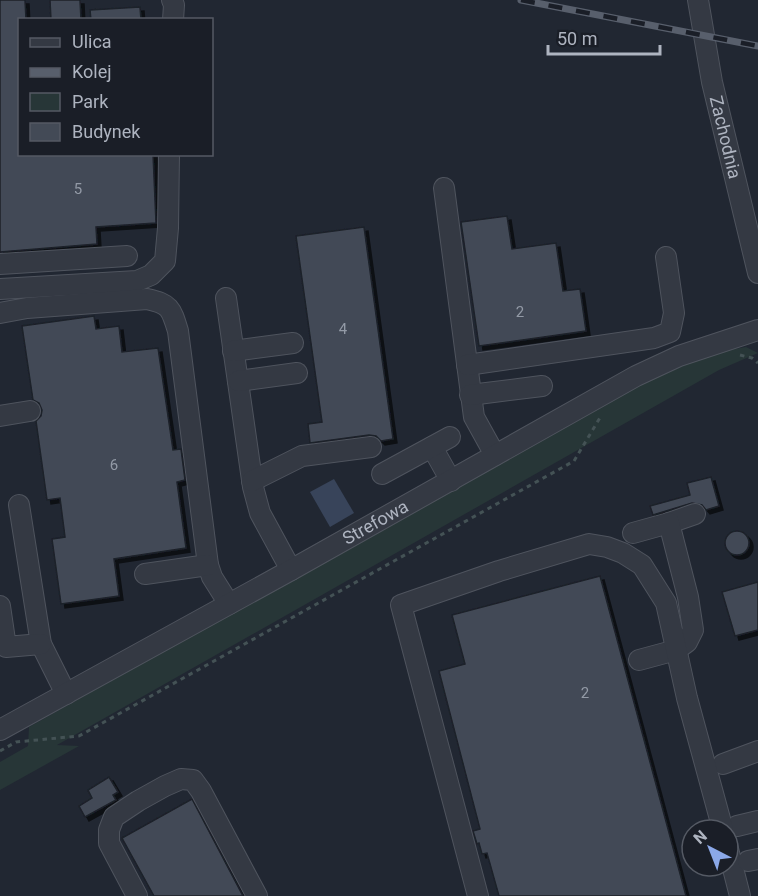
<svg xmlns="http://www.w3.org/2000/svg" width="758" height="896" font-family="Roboto,sans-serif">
<defs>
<filter id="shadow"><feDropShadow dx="4" dy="4" stdDeviation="0" flood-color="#0009"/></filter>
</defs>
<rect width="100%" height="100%" fill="#212732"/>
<!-- green -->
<polygon fill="#273637" points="746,347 758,353 719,370 57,745 79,746 0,790 0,762 28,746 29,727 635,387 712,353"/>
<!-- water -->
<polygon fill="#38445a" points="334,479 354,513 330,527 310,492"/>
<!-- building -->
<g fill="#434a56" stroke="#1c2029" stroke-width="1.5" filter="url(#shadow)">
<polygon points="0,0 25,0 26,20 20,20 20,154 153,154 156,223 96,227 97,244 0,252"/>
<polygon points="50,0 80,0 81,20 51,20"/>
<polygon points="140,7 141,20 91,20 90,10"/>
<polygon points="507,216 512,249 556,243 563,291 580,289 586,331 479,346 461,222"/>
<polygon points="364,227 393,439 381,441 376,436 369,435 310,443 308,424 322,422 296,236"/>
<polygon points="94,316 96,329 119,326 122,352 158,348 173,450 181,449 185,480 177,482 186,548 114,559 119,596 61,604 52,539 65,537 60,498 47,500 36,421 41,416 42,410 39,403 33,400 22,326"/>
<polygon points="711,477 719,506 706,510 702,505 692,503 653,515 650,506 690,495 687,483"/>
<circle cx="737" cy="543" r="12"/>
<polygon points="600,576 686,896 499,896 487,853 482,854 479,843 477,844 473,831 480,829 439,671 465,664 452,615"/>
<polygon points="758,582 758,630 735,636 722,592"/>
<polygon points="109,777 118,792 113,795 116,800 85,817 79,806 92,798 88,790"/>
<polygon points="192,799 243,896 154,896 122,838"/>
</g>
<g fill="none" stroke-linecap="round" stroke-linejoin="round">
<!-- minor casing -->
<g stroke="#4f545e" stroke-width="22">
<g id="minor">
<polyline points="172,0 174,5 173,20"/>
<path id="s1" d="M698,0L712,82L758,273"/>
<polyline points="444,188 474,417 495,455"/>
<polyline points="0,264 127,256"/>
<polyline points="0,289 137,281 151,275 165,261 168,228 169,154"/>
<polyline points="226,298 253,487 260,513 291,570"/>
<path d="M0,313L27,308L147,299C170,304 171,308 178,331L208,565L212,577L229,604"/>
<polyline points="233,351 293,343"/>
<polyline points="467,365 654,338 670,332 674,313 666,257"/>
<polyline points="238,381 297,373"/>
<polyline points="470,395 542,386"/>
<polyline points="0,416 30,411"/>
<polyline points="432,447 451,481"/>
<polyline points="382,474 450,437"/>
<polyline points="252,481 302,456 371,447"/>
<polyline points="19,505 41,644 66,694"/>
<polyline points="669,523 695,514"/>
<polyline points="633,533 669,523 688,597 693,630 687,642 676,650 639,660"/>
<polyline points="145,574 208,565"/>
<polyline points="0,606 6,647 41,644"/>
<path id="s2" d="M0,730L291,570L636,376L679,356L758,330"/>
<polyline points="723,764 758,751"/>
<polyline points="737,826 758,821"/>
<polyline points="728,849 740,896"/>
<polyline points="748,861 758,859"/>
<polyline points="137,896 109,843 109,830 114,817 138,801 165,786 181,779 193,780 201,791 257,896"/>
<polyline points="478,896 401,605 499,571 589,544 607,547 623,553 642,565 666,603 687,698 723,830"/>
</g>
</g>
<!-- path -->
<g stroke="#445255" stroke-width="3" stroke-dasharray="4.5 4.5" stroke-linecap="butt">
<polyline points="740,355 752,358 758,363"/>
<polyline points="0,751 16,742 79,736 574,461 601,416"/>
</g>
<!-- minor -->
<use href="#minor" stroke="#343943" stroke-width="20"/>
<!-- rail casing -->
<g stroke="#585f6c" stroke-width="7">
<polyline id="rail" points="521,0 758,46"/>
</g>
<!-- rail -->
<use href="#rail" stroke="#1a1e27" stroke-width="4.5" stroke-dasharray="14" stroke-linecap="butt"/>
</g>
<g text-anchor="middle" stroke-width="5" stroke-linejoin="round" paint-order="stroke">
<!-- number labels -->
<g font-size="15" fill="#939aa6">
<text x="78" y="194">5</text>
<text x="520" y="317">2</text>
<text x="343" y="334">4</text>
<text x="114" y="470">6</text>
<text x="585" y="698">2</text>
</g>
<!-- street labels -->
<g font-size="18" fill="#aeb4c0" stroke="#1a1e27">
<text dy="6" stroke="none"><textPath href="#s1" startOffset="140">Zachodnia</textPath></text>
<text dy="6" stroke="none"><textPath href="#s2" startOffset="429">Strefowa</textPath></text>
</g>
</g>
<!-- legend -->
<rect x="18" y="18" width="195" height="138" fill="#1a1e27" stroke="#555a64" stroke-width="1.5"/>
<rect x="30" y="38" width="30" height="9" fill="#343943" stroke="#555a64" stroke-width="1.5"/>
<text x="72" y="48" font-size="18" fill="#aeb4c0">Ulica</text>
<rect x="30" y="68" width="30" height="9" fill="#585f6c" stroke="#555a64" stroke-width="1.5"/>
<text x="72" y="78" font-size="18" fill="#aeb4c0">Kolej</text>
<rect x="30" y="93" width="30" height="18" fill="#273637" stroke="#555a64" stroke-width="1.5"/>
<text x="72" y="108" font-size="18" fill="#aeb4c0">Park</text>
<rect x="30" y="123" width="30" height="18" fill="#434a56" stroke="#555a64" stroke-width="1.5"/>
<text x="72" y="138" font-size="18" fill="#aeb4c0">Budynek</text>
<!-- north arrow -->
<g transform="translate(710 848) rotate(318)"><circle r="28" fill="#1a1e27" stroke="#555a64" stroke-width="1.5"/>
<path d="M0-4.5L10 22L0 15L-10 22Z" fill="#8ba8e8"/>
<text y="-9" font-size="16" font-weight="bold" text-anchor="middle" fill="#aeb4c0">N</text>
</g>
<!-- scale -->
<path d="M548 45v9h112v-9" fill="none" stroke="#aeb4c0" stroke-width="3"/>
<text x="557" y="45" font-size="18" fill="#aeb4c0" stroke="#1a1e27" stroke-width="4.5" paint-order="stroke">50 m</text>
</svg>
